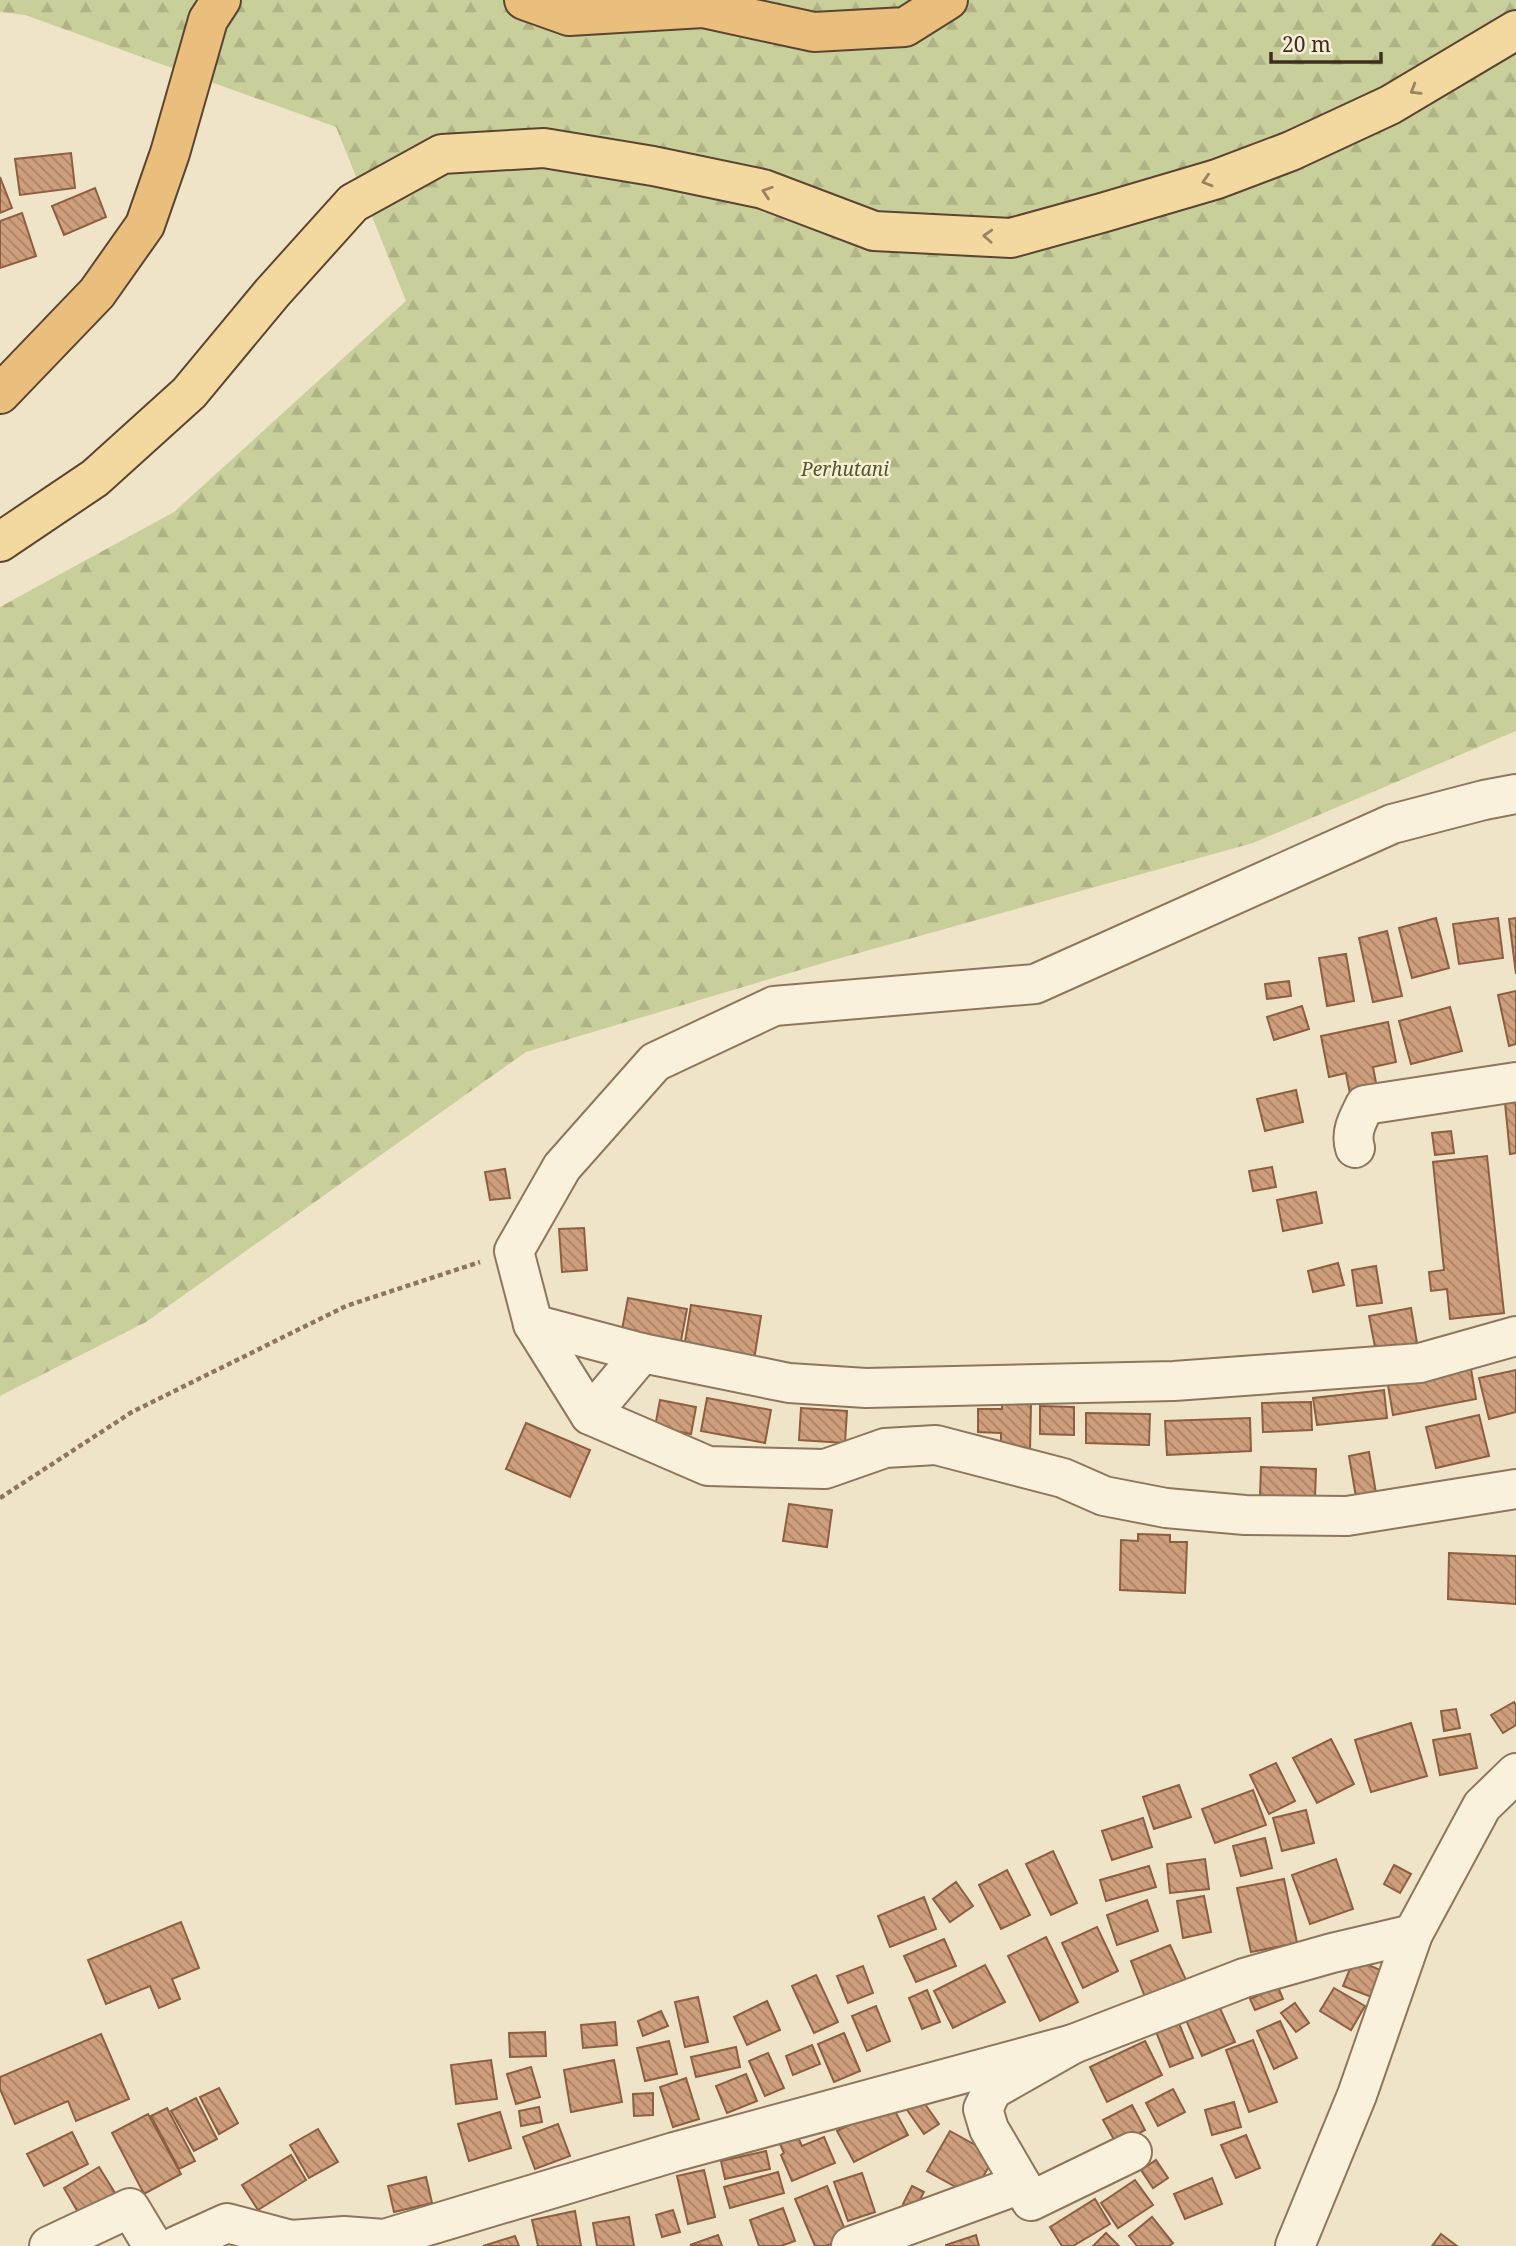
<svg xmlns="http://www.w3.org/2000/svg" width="1516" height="2246" font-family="'Noto Serif',serif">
<defs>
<pattern id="forest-firs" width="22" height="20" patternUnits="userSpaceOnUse" patternTransform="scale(1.75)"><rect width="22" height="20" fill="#c9cf9b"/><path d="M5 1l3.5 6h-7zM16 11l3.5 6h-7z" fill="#aeb285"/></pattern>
<pattern id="building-back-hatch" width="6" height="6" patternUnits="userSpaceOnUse" patternTransform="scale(1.75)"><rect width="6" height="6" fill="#cf9f7d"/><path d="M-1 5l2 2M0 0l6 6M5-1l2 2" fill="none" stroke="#a98266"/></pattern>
</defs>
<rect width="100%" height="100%" fill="#f0e4c8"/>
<!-- forest -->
<polygon fill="url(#forest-firs)" points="0,0 1516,0 1516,731 1253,843 830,961 526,1052 146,1322 0,1396 0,607 174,512 406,301 336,127 25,15 0,12"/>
<!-- building -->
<g fill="url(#building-back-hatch)" stroke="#8d5f41" stroke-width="2">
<polygon points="71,153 75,188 20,195 15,159"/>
<polygon points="0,177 12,208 0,213"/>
<polygon points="95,188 106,217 64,235 52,206"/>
<polygon points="22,213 36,256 0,268 0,221"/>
<polygon points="1436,918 1449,968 1412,978 1399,928"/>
<polygon points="1498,918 1503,958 1459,964 1453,924"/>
<polygon points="1516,918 1516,974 1509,919"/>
<polygon points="1387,931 1402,996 1373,1002 1359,938"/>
<polygon points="1346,954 1354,1001 1327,1006 1319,958"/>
<polygon points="1289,981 1291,996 1267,999 1265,984"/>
<polygon points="1516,991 1516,1044 1509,1046 1498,995"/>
<polygon points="1302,1006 1309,1029 1274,1040 1267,1017"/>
<polygon points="1450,1007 1462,1051 1411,1064 1399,1021"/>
<polygon points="1388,1022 1396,1062 1373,1067 1378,1093 1351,1099 1346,1073 1329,1077 1321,1036"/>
<polygon points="1296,1090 1303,1122 1265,1131 1257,1099"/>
<polygon points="1516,1102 1516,1153 1510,1154 1505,1103"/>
<polygon points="1451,1131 1454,1153 1435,1155 1432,1133"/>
<polygon points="1487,1156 1504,1313 1450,1319 1447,1289 1431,1291 1429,1272 1444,1270 1433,1162"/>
<polygon points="1272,1167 1276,1187 1253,1191 1249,1171"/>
<polygon points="505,1169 510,1198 490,1200 485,1172"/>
<polygon points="1316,1192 1322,1223 1283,1231 1277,1200"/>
<polygon points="584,1228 587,1270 562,1272 559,1229"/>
<polygon points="1338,1263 1344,1285 1313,1292 1308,1271"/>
<polygon points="1376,1266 1382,1303 1357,1306 1352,1270"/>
<polygon points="628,1298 687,1309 680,1346 621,1335"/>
<polygon points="691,1305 761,1316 754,1360 684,1348"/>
<polygon points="1411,1308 1418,1349 1377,1357 1369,1316"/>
<polygon points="1471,1369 1476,1399 1393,1415 1388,1385"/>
<polygon points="1516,1370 1516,1412 1489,1419 1479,1378"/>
<polygon points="1384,1390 1387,1418 1317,1425 1313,1398"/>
<polygon points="707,1398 771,1410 765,1443 701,1431"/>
<polygon points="660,1400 696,1407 691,1434 655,1427"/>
<polygon points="1311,1402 1312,1430 1263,1432 1262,1403"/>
<polygon points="1002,1404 1031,1404 1030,1450 1001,1450 1001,1433 978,1432 978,1409 1002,1409"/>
<polygon points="1040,1406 1074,1407 1074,1435 1040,1434"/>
<polygon points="801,1408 847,1411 845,1443 799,1440"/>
<polygon points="1086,1413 1150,1414 1149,1445 1086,1443"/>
<polygon points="1479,1415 1489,1456 1436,1468 1426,1427"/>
<polygon points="1250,1418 1251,1451 1167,1455 1165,1421"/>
<polygon points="526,1423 590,1450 570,1497 506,1469"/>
<polygon points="1369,1452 1377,1499 1357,1503 1349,1456"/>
<polygon points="1261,1467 1316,1469 1315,1498 1260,1496"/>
<polygon points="789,1504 832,1510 827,1547 783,1541"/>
<polygon points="1138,1534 1170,1535 1170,1542 1187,1542 1185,1593 1120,1590 1121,1540 1138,1541"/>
<polygon points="1449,1553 1516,1556 1516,1604 1448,1599"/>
<polygon points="1514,1702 1516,1705 1516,1725 1503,1733 1491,1715"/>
<polygon points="1456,1709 1460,1728 1444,1731 1441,1711"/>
<polygon points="1411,1723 1427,1776 1371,1792 1355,1740"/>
<polygon points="1470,1734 1477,1768 1440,1775 1433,1740"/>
<polygon points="1331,1739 1354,1784 1317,1803 1293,1758"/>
<polygon points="1276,1763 1295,1801 1269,1814 1250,1775"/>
<polygon points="1179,1785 1191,1817 1154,1829 1143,1797"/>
<polygon points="1253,1790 1266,1825 1215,1843 1202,1809"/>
<polygon points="1306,1810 1314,1843 1282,1851 1273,1818"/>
<polygon points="1143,1818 1152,1847 1112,1860 1102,1831"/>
<polygon points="1265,1838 1272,1868 1241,1876 1233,1846"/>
<polygon points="1053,1851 1077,1903 1051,1915 1026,1864"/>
<polygon points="1205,1859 1209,1889 1170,1893 1167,1864"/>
<polygon points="1336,1859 1353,1909 1310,1924 1292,1875"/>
<polygon points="1394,1865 1411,1874 1400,1893 1384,1884"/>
<polygon points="1149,1866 1156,1887 1106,1901 1100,1880"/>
<polygon points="1007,1870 1030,1915 1001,1929 979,1885"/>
<polygon points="1284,1879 1297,1943 1251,1952 1237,1888"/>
<polygon points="956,1882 973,1906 950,1922 933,1899"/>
<polygon points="1204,1896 1211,1932 1183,1938 1177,1901"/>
<polygon points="924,1897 936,1929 890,1947 878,1916"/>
<polygon points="1147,1900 1158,1931 1117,1945 1107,1915"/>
<polygon points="181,1922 199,1968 172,1979 180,1999 159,2008 150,1986 106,2004 88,1960"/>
<polygon points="1097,1927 1118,1971 1083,1988 1062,1943"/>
<polygon points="1046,1937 1078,2002 1040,2021 1008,1956"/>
<polygon points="944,1939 956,1966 916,1982 904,1956"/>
<polygon points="1170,1945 1186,1980 1145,1997 1131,1961"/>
<polygon points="1354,1959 1385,1972 1374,1998 1343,1986"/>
<polygon points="985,1965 1005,2002 953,2028 934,1991"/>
<polygon points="863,1966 873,1993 848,2003 837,1976"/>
<polygon points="816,1975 838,2022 814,2033 792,1986"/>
<polygon points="1278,1987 1283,1999 1255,2010 1250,1999"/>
<polygon points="1334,1988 1365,2006 1351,2030 1320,2011"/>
<polygon points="927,1990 940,2022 922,2029 909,1998"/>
<polygon points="698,1997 708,2042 685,2047 675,2002"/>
<polygon points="767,2001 780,2030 747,2045 734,2017"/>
<polygon points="1295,2003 1309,2023 1296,2032 1281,2013"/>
<polygon points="876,2006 890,2041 867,2051 852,2016"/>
<polygon points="1219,2006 1235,2042 1202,2056 1186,2020"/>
<polygon points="661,2011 668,2026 643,2036 638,2021"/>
<polygon points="1178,2021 1193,2058 1170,2067 1155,2029"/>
<polygon points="1280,2021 1297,2058 1274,2069 1257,2031"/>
<polygon points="615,2022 617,2045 583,2048 581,2025"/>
<polygon points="545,2032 546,2056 510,2057 509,2033"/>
<polygon points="844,2033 860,2071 834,2082 818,2044"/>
<polygon points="101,2034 129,2099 76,2121 68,2101 15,2124 0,2089 0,2077"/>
<polygon points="1253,2040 1277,2102 1249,2112 1226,2050"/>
<polygon points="669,2041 677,2074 645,2081 637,2048"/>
<polygon points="1145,2041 1162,2075 1107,2102 1090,2067"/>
<polygon points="812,2045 820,2064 793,2075 786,2056"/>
<polygon points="736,2047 740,2067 696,2077 691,2057"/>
<polygon points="768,2053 784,2088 765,2096 749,2061"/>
<polygon points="491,2060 497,2099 456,2104 451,2065"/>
<polygon points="614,2060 622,2102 571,2112 564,2070"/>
<polygon points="531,2067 540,2097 516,2104 507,2074"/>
<polygon points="746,2074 757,2101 727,2113 716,2086"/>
<polygon points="686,2078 699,2119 673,2127 660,2087"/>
<polygon points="219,2088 238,2123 219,2134 200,2097"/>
<polygon points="1173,2089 1185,2112 1158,2126 1146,2103"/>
<polygon points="653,2093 653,2115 634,2116 633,2094"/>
<polygon points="920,2097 939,2124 924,2134 905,2107"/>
<polygon points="196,2098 217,2139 194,2151 171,2111"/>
<polygon points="1234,2102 1241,2127 1212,2135 1205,2110"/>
<polygon points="891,2104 908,2135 854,2162 837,2131"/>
<polygon points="1132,2105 1145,2130 1117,2145 1103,2120"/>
<polygon points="539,2107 542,2122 521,2126 519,2111"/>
<polygon points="167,2108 195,2161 179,2169 151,2116"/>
<polygon points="500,2112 511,2148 469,2161 458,2124"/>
<polygon points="148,2114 181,2174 144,2194 112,2133"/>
<polygon points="558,2124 570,2156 535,2169 523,2137"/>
<polygon points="318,2129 338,2162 309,2178 290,2145"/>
<polygon points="950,2131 995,2156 972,2196 927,2171"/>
<polygon points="72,2132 88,2164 44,2186 27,2154"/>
<polygon points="797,2135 802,2146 824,2137 835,2163 792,2181 781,2155 784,2153 779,2142"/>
<polygon points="1246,2135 1260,2168 1236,2178 1221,2145"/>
<polygon points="766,2151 770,2169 725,2179 721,2161"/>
<polygon points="291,2155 306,2180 258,2210 242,2185"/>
<polygon points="1156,2160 1168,2178 1153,2188 1141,2170"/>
<polygon points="99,2167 115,2193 79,2214 64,2188"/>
<polygon points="704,2170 715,2217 688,2224 677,2176"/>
<polygon points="778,2172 784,2193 730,2208 724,2187"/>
<polygon points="862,2173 875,2212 848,2221 834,2182"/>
<polygon points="426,2177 432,2203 394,2212 388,2186"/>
<polygon points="1212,2178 1222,2204 1185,2219 1174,2194"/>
<polygon points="1135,2180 1153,2205 1118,2228 1101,2203"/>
<polygon points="827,2186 848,2237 826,2246 815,2246 795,2199"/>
<polygon points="912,2186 924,2192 914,2210 903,2204"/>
<polygon points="1095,2199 1110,2224 1073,2246 1062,2246 1050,2227"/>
<polygon points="783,2208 795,2241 781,2246 759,2246 750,2220"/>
<polygon points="673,2210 680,2232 662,2237 656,2215"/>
<polygon points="575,2211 581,2246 538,2246 532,2220"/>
<polygon points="629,2217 634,2246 597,2246 593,2223"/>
<polygon points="1152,2217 1173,2243 1169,2246 1137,2246 1129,2236"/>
<polygon points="1106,2233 1119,2246 1093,2246"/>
<polygon points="1441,2234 1457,2246 1432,2246"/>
<polygon points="718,2235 722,2246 690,2245"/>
<polygon points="976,2235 979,2246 946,2246 946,2245"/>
<polygon points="515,2236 519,2246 483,2246"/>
</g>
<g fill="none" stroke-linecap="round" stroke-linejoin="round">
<!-- minor casing -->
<g stroke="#8d765c" stroke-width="42">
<g id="minor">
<polyline points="1516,794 1484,800 1392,824 1035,984 774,1006 655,1062 562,1167 514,1251 533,1324 590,1415 708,1466 825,1469 885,1448 936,1445 1063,1478 1104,1496 1166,1508 1245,1515 1347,1516 1516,1489"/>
<path d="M1355,1148C1350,1132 1358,1119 1365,1105L1516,1082"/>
<polyline points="533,1324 642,1353 789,1383 866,1388 1174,1381 1420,1363 1516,1336"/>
<polyline points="590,1415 642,1353"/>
<polyline points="1132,2152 1031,2201 989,2129 983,2109 992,2090 1073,2044 1244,1978 1332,1953 1413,1934"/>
<polyline points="49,2246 130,2208 153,2246"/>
<polyline points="176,2246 227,2223 291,2240 344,2236 384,2239 674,2152 1073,2044"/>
<polyline points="851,2246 1021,2184"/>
<polyline points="1295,2246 1357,2095 1413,1934 1482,1806 1516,1773"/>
</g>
</g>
<!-- primary casing -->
<g stroke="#5b4430" stroke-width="42">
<polyline id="primary" points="0,542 95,478 189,393 272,293 353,203 442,154 544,148 653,166 763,189 874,231 1011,238 1105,212 1217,179 1291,151 1390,105 1516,30"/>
</g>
<!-- trunk casing -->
<g stroke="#5b4430" stroke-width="42">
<g id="trunk">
<polyline points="524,0 569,16 703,8 814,32 905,27 948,0"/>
<polyline points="0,394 97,293 145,225 170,153 208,20 221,0"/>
</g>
</g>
<!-- path -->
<polyline stroke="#8d765c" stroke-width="4.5" stroke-dasharray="5 3.5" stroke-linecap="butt" points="0,1498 132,1412 346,1306 480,1262"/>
<!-- minor -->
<use href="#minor" stroke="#faf1dc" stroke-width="38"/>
<!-- primary -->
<use href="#primary" stroke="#f3d9a0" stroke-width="38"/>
<!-- trunk -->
<use href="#trunk" stroke="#eabe7c" stroke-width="38"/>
</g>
<!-- one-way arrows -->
<defs><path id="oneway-chevron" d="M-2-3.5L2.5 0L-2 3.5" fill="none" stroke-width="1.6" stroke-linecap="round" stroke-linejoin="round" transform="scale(1.75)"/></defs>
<g stroke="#988460">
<use href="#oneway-chevron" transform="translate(1415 90) rotate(149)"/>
<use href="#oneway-chevron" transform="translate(1207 181) rotate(163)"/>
<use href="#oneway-chevron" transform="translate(767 192) rotate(-162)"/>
<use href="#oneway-chevron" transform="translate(988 236) rotate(-177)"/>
</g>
<g text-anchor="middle" stroke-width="5" stroke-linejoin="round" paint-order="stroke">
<!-- park labels -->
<g font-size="19" font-style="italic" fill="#4d5a26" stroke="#f7eed8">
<text x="845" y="476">Perhutani</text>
</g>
</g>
<!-- scale -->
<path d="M1271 52v10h110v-10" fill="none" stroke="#3d2e20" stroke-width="3.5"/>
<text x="1282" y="52" font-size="21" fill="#3d2e20" stroke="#f7eed8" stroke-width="5" paint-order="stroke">20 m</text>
</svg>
